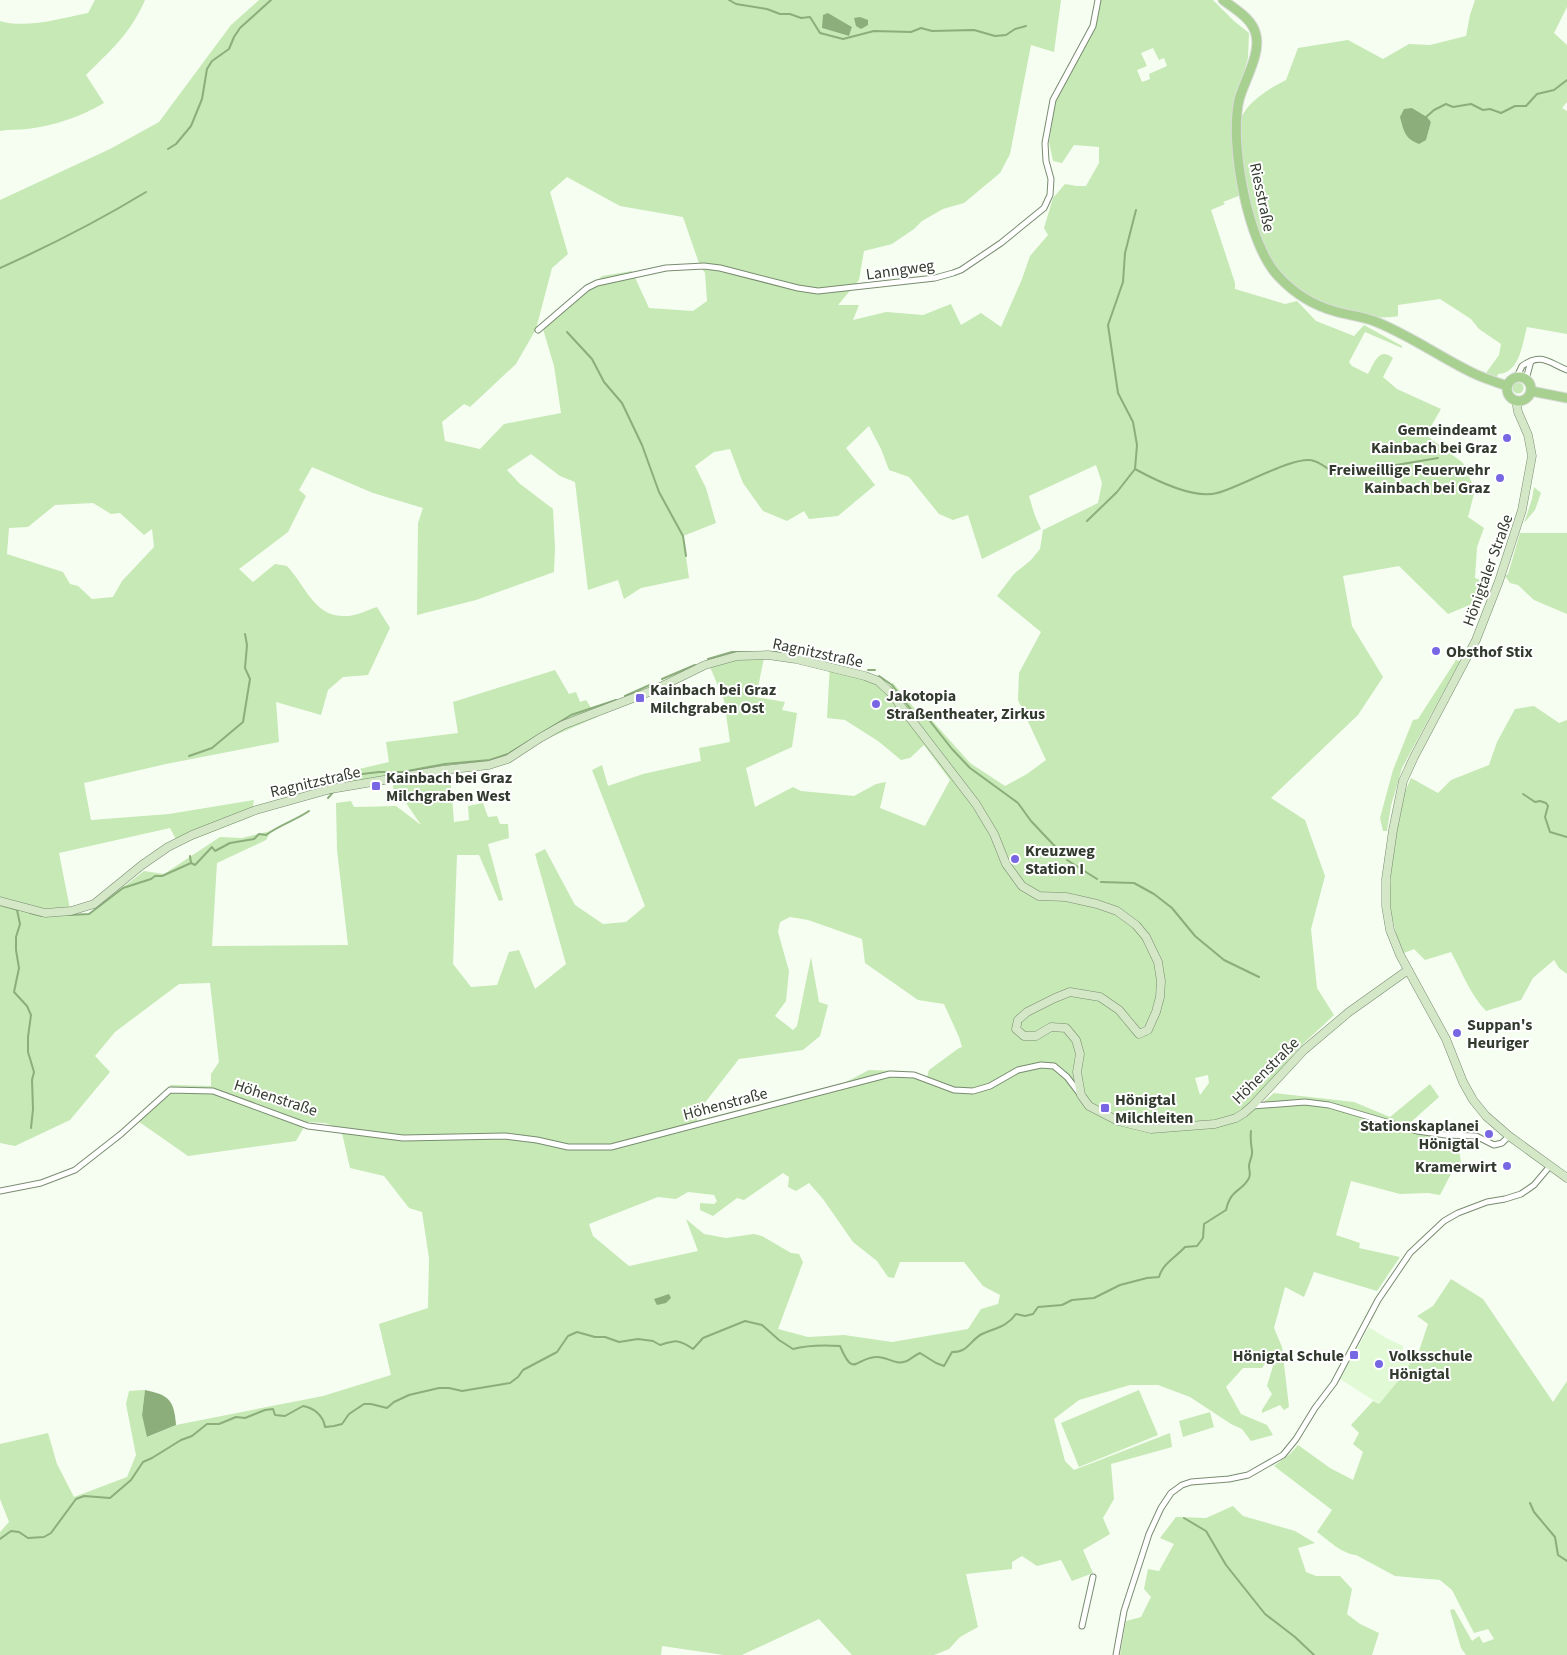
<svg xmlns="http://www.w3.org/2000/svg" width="1567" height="1655" font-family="'Source Sans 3',sans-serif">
<rect width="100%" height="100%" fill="#f6fef2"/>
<!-- built -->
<polygon fill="#e1fad5" points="1369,1327 1386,1338 1403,1346 1402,1352 1412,1357 1407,1370 1379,1404 1340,1379"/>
<!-- green -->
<g fill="#c6e9b5" fill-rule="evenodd">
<path d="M95,0H145C130,34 112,49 86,75L104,103C82,116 54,126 27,129C18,130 9,129 0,131V21C25,29 63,18 88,13Z"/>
<path d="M259,0H1061L1054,52L1031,45L1010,154L1000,173L964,203L943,209L922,221L914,229L892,244L864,251L859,280L838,305H859L853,320L886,312L923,315L951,304L961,325L981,313L1001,327L1022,279L1030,256L1048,235L1044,228L1053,198L1065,184L1077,186H1086L1099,163V147L1074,145L1062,163L1053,161L1049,142L1056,99L1096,24L1100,0H1213L1234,21L1249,33L1248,58L1239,91L1241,195L1223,202L1225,204L1211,210L1235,283V289L1285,304L1297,301L1316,321L1354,336L1364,325L1402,346V348L1365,332L1349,362L1352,366L1368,374C1374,363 1379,346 1393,358L1383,377L1397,389L1441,409L1426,435L1463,463L1475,490L1468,517L1484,528L1477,547L1475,578L1485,582L1472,604L1448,614L1399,566L1343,576L1352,626L1383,677L1358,715L1271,798L1305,820L1325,876L1311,929L1317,988L1334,1015C1324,1025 1313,1034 1303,1044C1283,1064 1251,1111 1225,1118C1204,1125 1181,1122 1159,1124L1215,1128L1233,1122L1250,1113L1274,1093L1354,1102L1390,1117L1430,1084L1439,1097L1402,1130L1431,1136V1142L1459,1148L1461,1163L1453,1170L1440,1195L1428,1193L1400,1194L1351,1181L1336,1235L1360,1243L1359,1248L1400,1257L1377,1291L1314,1272L1304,1297L1285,1287L1274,1328L1282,1347L1289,1407L1284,1410L1280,1405L1262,1413V1410L1272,1394L1267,1386L1273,1366L1266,1362L1262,1368H1243L1226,1387L1241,1414L1267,1425L1273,1435L1251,1441L1242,1429L1231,1424L1190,1397L1158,1385H1130L1079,1400L1054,1419L1065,1461L1074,1470L1170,1433L1172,1447L1111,1464L1114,1499L1103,1518L1110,1534L1083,1550L1093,1573L1072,1581L1061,1560L1037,1566L1022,1556L1012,1562V1569L966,1574L978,1627L960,1637L949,1649L934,1655H852L819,1619L742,1655H724L662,1646L661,1655H0V1532L9,1522L0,1499V1444L48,1433L57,1464L74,1497L127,1477L136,1455L126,1404L129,1391L145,1390L142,1415L148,1437L176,1425L323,1396L391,1375L379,1324L428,1308L429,1258L422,1212L409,1208L384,1176L350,1168L341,1129L325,1123L307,1122L296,1141L188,1156L135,1119L171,1085L211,1086V1074L219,1062L210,983L179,984L115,1032L95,1056L110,1072L70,1120L15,1146L0,1143V200L110,149L159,122L231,25ZM828,13L852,27L849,36L822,28ZM1153,48L1159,60L1164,58L1167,66L1149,74L1150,79L1142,82L1137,70L1147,66L1141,53ZM567,177L620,206L683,217L700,266L705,273L707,301L693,311L649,308L632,271L602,276L543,329L554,366L561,413L504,424L480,449L445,441L442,422L464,404L470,407L516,364L536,329L552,268L568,254L550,192ZM869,426L881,449L889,470L909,477L939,514L953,520L968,515L982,559L1041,529L1035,516L1029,496L1096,465L1102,483L1098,503L1043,530L1040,549L1031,560L1014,574L997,596L1041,632L1019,673L1018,700L1046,760L1027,774L1005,786L970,763L928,716L915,709L893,683L890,686L915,720L878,681L830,663L827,718L845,720L878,741L901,760L910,758L924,745L950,780L925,826L880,808L886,782L876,784L854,796L801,791L793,787L755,807L746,768L792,747L797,713L782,710L785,702L756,697L764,658L736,660L710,667L724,700L730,742L699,748L701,761L643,774L608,786L602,765L592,770L645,906L626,922L603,924L575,905L545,849L535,854L566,964L535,989L519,950L509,952L497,985L471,987L453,964L457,855H479L499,901L503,900L488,844L509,838L508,824H500L497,816L488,817L483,803L468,806L469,820L454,822L450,773L510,763L544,740L597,717L586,700L580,702L576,692L569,694L555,670L453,702L458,733L386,742L389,762L342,773L345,782L392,776L394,795L400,794L421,825L396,806L354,807L351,801L336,803L337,850L348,945L212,946L217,863L266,840L271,831L242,838L220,837L164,874L144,871L88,914H71L59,853L170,828L179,845L251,817L254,800L169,814L91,820L84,783L166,764L279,742L276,702L321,715L328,690L343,677L368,675L390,628L377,607C367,610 356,616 347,616C314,618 306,586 287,566L275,564L253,582L239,569L288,532L306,496L299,490L312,467L373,493L423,508L418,523L417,615L476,600L554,572L555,548L553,509L519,483L507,470L531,454L560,476L575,482L588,590L618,580L624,599L641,588L689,578L683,536L716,523L706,488L695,466L714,452L730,449L743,483L763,511L787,521L804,511L809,519L838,516L875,485L846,448ZM93,503L111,514L120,513L144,535L152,529L154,547L122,581L113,597L92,599L78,586L70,584L63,572L7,554L9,528L28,527L55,505ZM790,917L808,920L862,939L865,963L918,1000L944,1004L959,1037L962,1047L959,1048L929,1070L927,1077L904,1071L869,1070L823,1094L698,1127L696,1114L739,1059L803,1050L820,1036L828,1005L819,1002L811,957L797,1026L793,1030L775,1016L786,1001L789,971L778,932L780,922ZM1208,1075L1209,1083L1200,1095L1195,1078ZM783,1173L789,1177L788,1187L796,1191L809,1183L823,1199L853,1242L877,1261L888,1277L894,1278L900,1262H964L983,1286L1000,1295L998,1304L981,1309L968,1329L892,1342L844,1335L808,1337L778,1329L803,1262L799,1254L791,1253L762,1236L754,1234L726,1238L704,1234L686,1219L698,1251L629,1266L593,1236L589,1224L658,1197L676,1199L688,1192L714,1195L717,1201L714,1204L700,1203V1210L713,1216L737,1198L744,1200Z"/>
<path d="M1475,0H1567V7L1554,33L1567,45V102L1562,108L1567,111V334L1527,327C1522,344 1520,373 1498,374L1497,377L1486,373L1499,355L1501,344L1479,329L1471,319L1440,299L1398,305V316C1379,320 1364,315 1346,310C1270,289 1258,243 1245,173C1243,159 1237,129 1242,116C1250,100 1270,88 1286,80L1298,48L1348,40L1383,59L1409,44L1430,45L1466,36L1470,15ZM1412,108L1427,117L1431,122L1426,140Z"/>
<circle cx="1518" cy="388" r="5.5"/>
<polygon points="1534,487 1541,493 1535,510 1524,523 1532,499"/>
<polygon points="1520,533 1567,533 1567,614 1534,600 1518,585 1510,583 1505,576 1508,574"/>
<polygon points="1456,660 1460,661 1402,768 1391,806 1387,831 1383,831 1380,818 1393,770 1413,720 1418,719"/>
<path d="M1534,706L1559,723L1567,720V974L1559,968L1554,960L1533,978L1521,1000L1486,1011C1470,994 1462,972 1451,952L1425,960L1414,949L1404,953L1397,937L1389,904L1392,860L1403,796L1411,778L1438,793L1451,780L1489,765L1497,742L1515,709Z"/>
<path d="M1451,1279L1483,1299L1553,1402L1567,1381V1655H1466L1461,1648L1450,1610L1454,1609L1472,1641L1479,1636L1483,1643L1494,1639L1488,1629L1474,1633L1452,1590L1440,1580L1395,1576L1356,1555C1342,1554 1328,1540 1317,1532L1332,1510L1274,1466L1291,1453L1298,1445L1330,1468L1353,1480L1363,1452L1353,1444L1359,1433L1351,1425L1373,1401L1379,1404L1407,1370L1412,1357L1418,1354L1428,1324L1417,1316L1433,1306Z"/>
<polygon points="1139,1390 1158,1435 1079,1467 1061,1423"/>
<polygon points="1210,1412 1214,1427 1183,1437 1179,1421"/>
<polygon points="1233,1506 1243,1516 1295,1531 1315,1543 1298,1548 1306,1572 1316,1576 1340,1576 1352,1589 1347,1614 1360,1624 1379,1633 1372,1655 1120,1655 1126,1621 1141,1617 1151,1597 1144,1589 1148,1569 1159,1571 1174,1544 1160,1538 1176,1517 1206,1518"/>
</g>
<!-- water -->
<g fill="#8bae7a">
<polygon points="828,13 852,27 849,36 822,28 823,15"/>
<polygon points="860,17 868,20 868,25 861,29 856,26 854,18"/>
<path d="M1412,108L1427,117L1431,122L1426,140L1419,144C1404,138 1404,131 1400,117L1404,109Z"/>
<polygon points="669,1294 671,1298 666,1303 657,1305 654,1299"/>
<path d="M145,1390C169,1395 174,1400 176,1425L147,1437L142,1415Z"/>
</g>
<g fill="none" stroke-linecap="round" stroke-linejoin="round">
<!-- stream -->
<g stroke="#8bae7a" stroke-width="2">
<polyline points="729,0 736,4 767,9 780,14 790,14 801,18 810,17 820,33 843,39 874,31 911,32 921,28 932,31 974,30 995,36 1006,35 1015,29 1026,26"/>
<polyline points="1425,118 1434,110 1446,104 1453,107 1471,104 1483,110 1490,109 1501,113 1515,106 1526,106 1537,94 1554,90 1567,80"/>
<polyline points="168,149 176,144 191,126 202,99 207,69 212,61 229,49 234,37 240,28 271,0"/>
<path d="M0,268C49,246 100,220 146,192"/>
<polyline points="567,332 592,359 604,382 622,403 642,445 659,492 683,536 686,556"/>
<path d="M1135,469C1155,480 1194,499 1217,493C1239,488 1296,454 1314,461C1322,463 1330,471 1337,475L1438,458"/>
<polyline points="1087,521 1117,492 1135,469 1137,445 1133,422 1118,393 1108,325 1123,282 1125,253 1136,210"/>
<polyline points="708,659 732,652 800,652 825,662"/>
<polyline points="868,670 875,670"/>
<polyline points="879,676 892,685 913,712 922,711 952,749 970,768 1018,803 1031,821 1065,857"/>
<polyline points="662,679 695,665"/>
<polyline points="625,696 652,684"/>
<polyline points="189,756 212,748 243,722 250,679 245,668 247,645 245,634"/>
<polyline points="340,784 347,777 362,774 379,772 402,772 445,764 490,760 508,754 571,715 616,700"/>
<polyline points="1523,794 1535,802 1540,801 1546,803 1548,806 1545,817 1550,832 1567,837"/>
<polyline points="328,798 334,791"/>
<polyline points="190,856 191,863"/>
<polyline points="1067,860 1097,879"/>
<polyline points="1101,882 1134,883 1154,894 1172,908 1195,936 1224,960 1259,977"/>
<polyline points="0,905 18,910"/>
<polyline points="17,910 20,924 16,937 16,950 19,968 14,992 27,1006 31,1015 28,1037 28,1052 34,1072 32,1080 33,1109 31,1128"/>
<polyline points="30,913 42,916"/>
<path d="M69,915L89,914L123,888L151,879L155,876H162L191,863L195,865L212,847L215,851L230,843L254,839L259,834L266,835C279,825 296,820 309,811"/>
<polyline points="1530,1503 1534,1512 1555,1537 1558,1555 1567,1561"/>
<polyline points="1184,1518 1206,1531 1226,1565 1265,1614 1295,1637 1314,1655"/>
<path d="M0,1539L11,1531L19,1532L28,1538L44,1537L51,1533L76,1499L84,1496L110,1498L131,1480L143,1462L152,1458L181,1440L192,1436L207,1424H219L236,1417L245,1418L265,1410L273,1409L275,1415L285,1416L303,1406C314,1408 323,1415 325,1427L334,1426L342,1424L349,1414L364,1404H371L387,1408L394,1402L409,1395L439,1388H449L462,1391L510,1383L518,1377L523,1370L557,1352L568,1336L577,1332L595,1337H605L619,1342L638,1339L653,1341L660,1345C676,1340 679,1339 693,1349L703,1338L745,1321L762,1325L779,1340L793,1349C808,1345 824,1345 840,1346C854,1379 855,1358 876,1357C887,1356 895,1366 907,1361C911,1359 915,1355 920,1353L936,1363L944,1366L952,1352C969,1352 969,1341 982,1334C995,1328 1007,1327 1016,1314L1025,1316L1033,1314L1038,1307L1062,1305L1072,1300L1094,1298L1120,1285L1147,1278L1159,1277C1163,1263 1175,1258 1185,1247L1197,1246L1203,1238L1204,1224L1226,1210C1231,1188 1242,1192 1249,1178C1251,1174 1249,1171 1249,1166C1249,1161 1253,1156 1252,1151C1251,1143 1250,1139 1251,1131"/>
</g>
<!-- minor casing -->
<g stroke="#798c70" stroke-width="7">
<g id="minor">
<polyline points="538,330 587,288 597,283 666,268 704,266 720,268 798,288 818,291 935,278 953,273 961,270 1001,243 1044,208 1050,195 1051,179 1046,161 1045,143 1053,100 1093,26 1098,0"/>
<path d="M1517,377L1522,366C1542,352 1549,363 1567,370"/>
<polyline points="1526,379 1531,361"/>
<polyline points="1252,1106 1305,1102 1329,1105 1417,1131 1446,1135 1476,1136 1494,1145 1502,1143 1509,1136"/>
<polyline points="0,1191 41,1183 75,1170 121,1134 170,1090 213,1091 308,1126 403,1138 505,1136 537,1140 568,1147 611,1147 890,1074 914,1075 954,1090 973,1091 990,1086 1018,1070 1041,1065 1054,1066 1067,1077 1080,1094"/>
<polyline points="1082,1626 1093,1577"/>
<polyline points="1116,1655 1124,1611 1149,1534 1161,1508 1171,1493 1182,1485 1191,1482 1229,1479 1248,1475 1283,1455 1296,1439 1315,1408 1334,1383 1378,1300 1410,1253 1444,1221 1458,1213 1487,1202 1505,1199 1521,1194 1534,1185 1550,1166"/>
</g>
</g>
<!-- secondary casing -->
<g stroke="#798c70" stroke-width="9">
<g id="secondary">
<polyline points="1516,400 1518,412 1528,435 1532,456 1522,510 1499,581 1476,640 1414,757 1403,781 1393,830 1386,879 1386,906 1390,930 1400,955 1446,1039 1463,1082 1473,1100 1486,1116 1509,1136 1567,1178"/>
<polyline points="0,901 45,913 71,911 94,904 142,865 168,847 192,835 256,810 331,789 443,770 489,765 508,759 540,738 563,725 654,690 705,665 737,656 768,655 796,659 865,676 878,681 890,692 976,804 994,834 1006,864 1022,886 1039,896 1066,897 1097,904 1117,911 1136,925 1146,937 1158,962 1161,981 1160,997 1156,1012 1148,1030 1139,1034 1119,1010 1100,997 1070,992 1055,998 1027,1012 1018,1020 1016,1029 1024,1036 1036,1036 1051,1027 1066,1028 1076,1040 1080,1054 1077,1072 1081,1095 1089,1106 1118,1121 1151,1129 1215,1124 1236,1118 1244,1113 1252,1106 1304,1050 1349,1012 1408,970"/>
</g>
</g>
<!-- primary casing -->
<g stroke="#dadcda" stroke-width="11">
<g id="primary">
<path d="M1223,0C1235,9 1253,19 1256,35C1261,54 1244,81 1239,100C1229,143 1248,246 1279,277C1294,293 1313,305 1334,311C1347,315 1361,316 1374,321C1410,335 1441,358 1475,374C1486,379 1496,382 1507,386"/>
<circle cx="1519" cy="389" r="12"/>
<polyline points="1531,391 1567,398"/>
</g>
</g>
<!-- minor -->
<use href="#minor" stroke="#fff" stroke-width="5"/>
<!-- secondary -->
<use href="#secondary" stroke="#d4e8c8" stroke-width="8"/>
<!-- primary -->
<use href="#primary" stroke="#a8d091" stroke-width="9"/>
</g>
<!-- markers -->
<g fill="#7767e2" stroke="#fff" stroke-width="2">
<circle cx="1507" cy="438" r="5"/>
<circle cx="1500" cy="478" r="5"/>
<circle cx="1436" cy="651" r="5"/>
<rect x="635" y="693" width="10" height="10" rx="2.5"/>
<circle cx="876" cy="704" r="5"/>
<rect x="371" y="781" width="10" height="10" rx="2.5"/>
<circle cx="1015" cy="859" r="5"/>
<circle cx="1457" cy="1033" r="5"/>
<rect x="1100" y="1103" width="10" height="10" rx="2.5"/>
<circle cx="1489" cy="1134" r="5"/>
<circle cx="1507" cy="1166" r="5"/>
<rect x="1349" y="1350" width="10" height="10" rx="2.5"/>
<circle cx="1379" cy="1364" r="5"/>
</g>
<g text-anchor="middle" stroke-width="4" stroke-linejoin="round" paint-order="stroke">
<!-- street labels -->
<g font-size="16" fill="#333b2f" stroke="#fff">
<text transform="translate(1263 197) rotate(78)" y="6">Riesstraße</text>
<text transform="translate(900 269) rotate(-8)" y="6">Lanngweg</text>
<text transform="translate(1487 570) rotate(-70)" y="6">Hönigtaler Straße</text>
<text transform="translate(818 652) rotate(12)" y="6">Ragnitzstraße</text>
<text transform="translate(315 781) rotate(-13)" y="6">Ragnitzstraße</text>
<text transform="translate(1265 1070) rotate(-45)" y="6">Höhenstraße</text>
<text transform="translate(276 1097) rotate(18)" y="6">Höhenstraße</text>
<text transform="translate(725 1103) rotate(-15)" y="6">Höhenstraße</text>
</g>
<!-- poi labels -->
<g font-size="16" font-weight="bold" fill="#333b2f" stroke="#fff" text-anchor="start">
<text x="1497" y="435" text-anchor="end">Gemeindeamt<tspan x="1497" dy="18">Kainbach bei Graz</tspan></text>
<text x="1490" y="475" text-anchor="end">Freiweillige Feuerwehr<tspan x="1490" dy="18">Kainbach bei Graz</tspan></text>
<text x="1446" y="657">Obsthof Stix</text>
<text x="650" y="695">Kainbach bei Graz<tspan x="650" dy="18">Milchgraben Ost</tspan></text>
<text x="886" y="701">Jakotopia<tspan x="886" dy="18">Straßentheater, Zirkus</tspan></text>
<text x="386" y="783">Kainbach bei Graz<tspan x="386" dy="18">Milchgraben West</tspan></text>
<text x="1025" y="856">Kreuzweg<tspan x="1025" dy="18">Station I</tspan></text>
<text x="1467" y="1030">Suppan's<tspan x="1467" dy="18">Heuriger</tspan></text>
<text x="1115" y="1105">Hönigtal<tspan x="1115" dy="18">Milchleiten</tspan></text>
<text x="1479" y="1131" text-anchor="end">Stationskaplanei<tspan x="1479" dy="18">Hönigtal</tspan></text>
<text x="1497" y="1172" text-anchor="end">Kramerwirt</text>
<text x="1344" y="1361" text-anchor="end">Hönigtal Schule</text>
<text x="1389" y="1361">Volksschule<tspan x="1389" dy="18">Hönigtal</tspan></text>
</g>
</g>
</svg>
